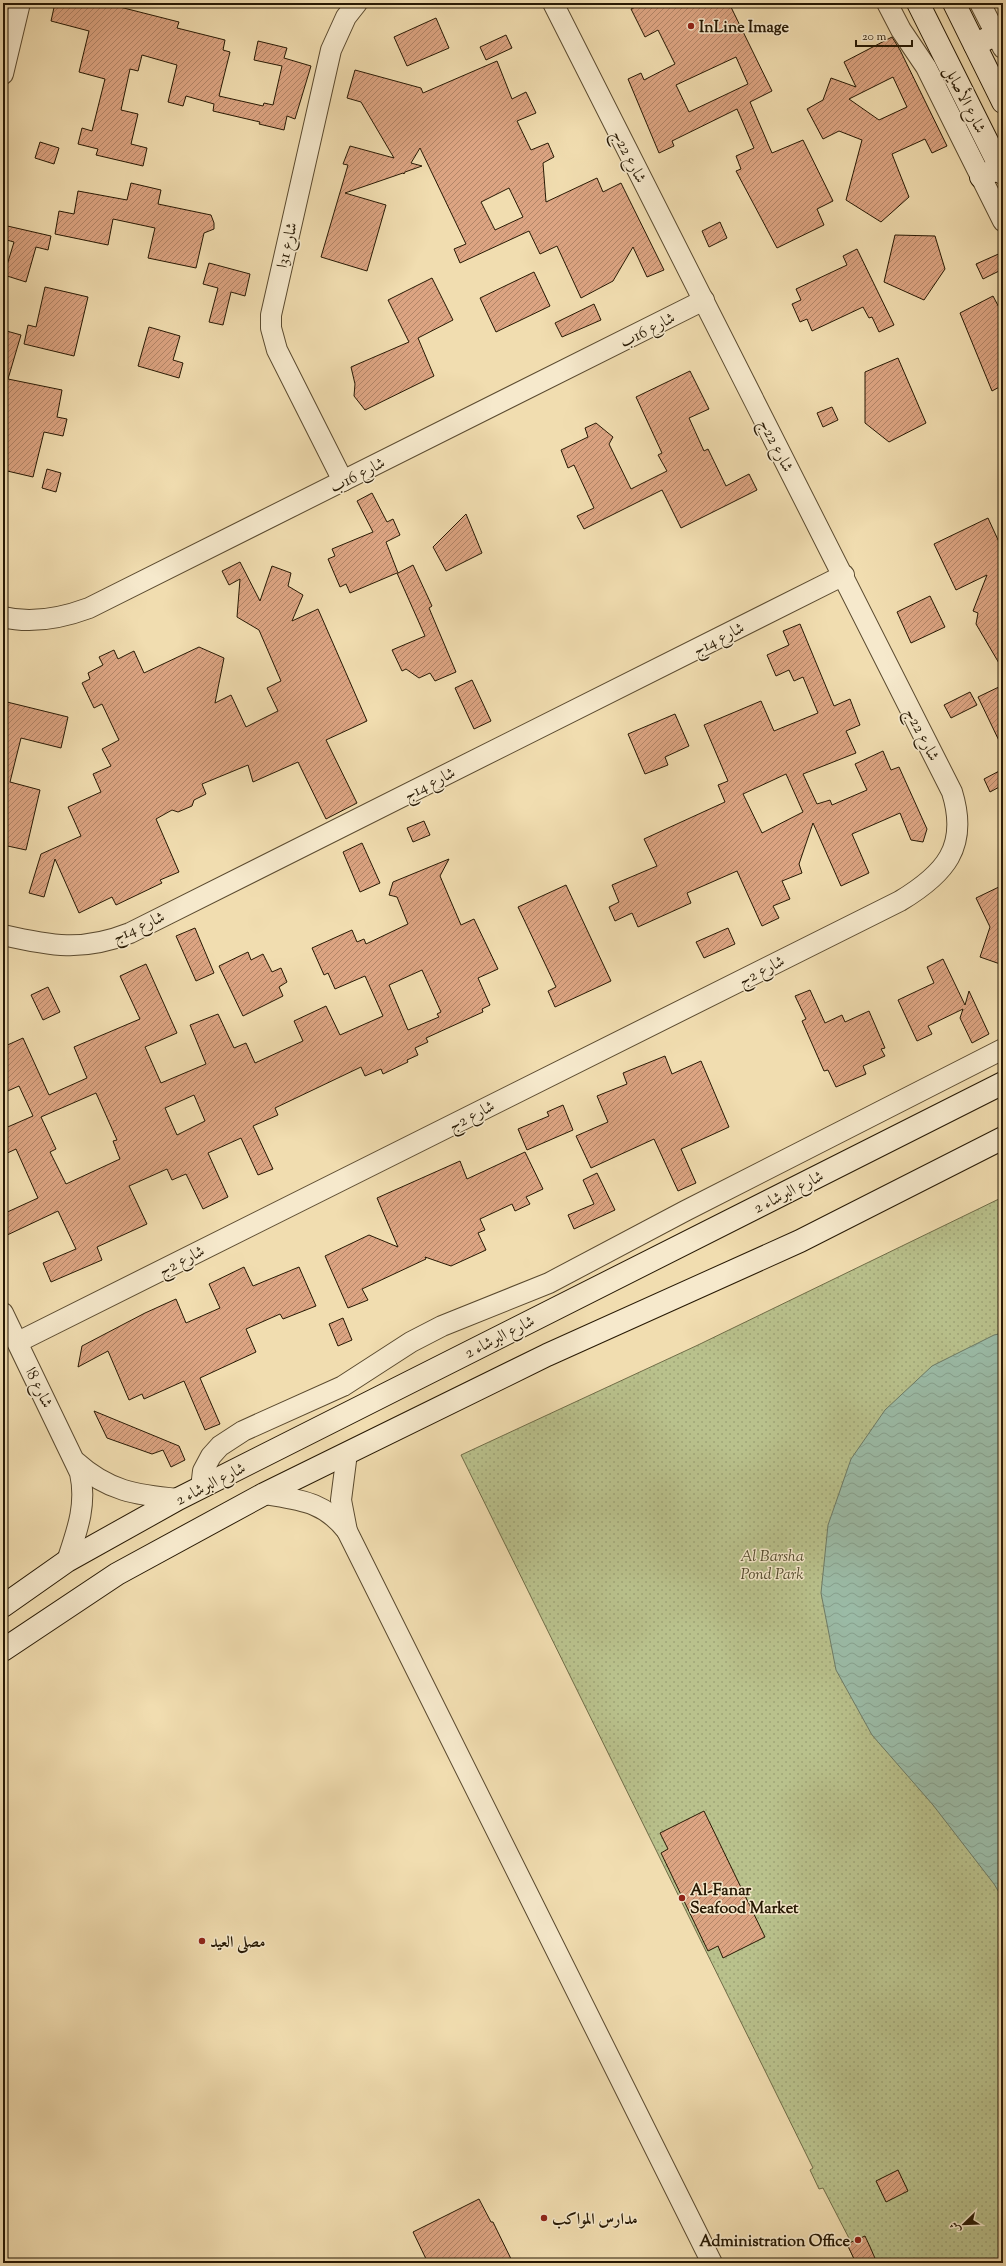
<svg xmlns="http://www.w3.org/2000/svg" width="1006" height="2266" font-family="'Sorts Mill Goudy',Amiri,serif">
<defs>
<pattern id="park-dots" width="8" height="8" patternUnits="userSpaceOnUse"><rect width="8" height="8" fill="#b9c18c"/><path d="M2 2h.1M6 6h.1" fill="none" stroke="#9fa577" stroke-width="1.8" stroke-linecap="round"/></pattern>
<pattern id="water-waves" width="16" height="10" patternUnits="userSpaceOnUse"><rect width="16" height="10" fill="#9bbca8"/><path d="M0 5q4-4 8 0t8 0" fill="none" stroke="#86a18f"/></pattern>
<pattern id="building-hatch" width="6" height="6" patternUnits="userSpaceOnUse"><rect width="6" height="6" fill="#dca482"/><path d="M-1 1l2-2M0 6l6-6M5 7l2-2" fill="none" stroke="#b28568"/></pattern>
</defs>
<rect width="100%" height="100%" fill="#f1ddb0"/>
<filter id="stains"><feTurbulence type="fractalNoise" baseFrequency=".005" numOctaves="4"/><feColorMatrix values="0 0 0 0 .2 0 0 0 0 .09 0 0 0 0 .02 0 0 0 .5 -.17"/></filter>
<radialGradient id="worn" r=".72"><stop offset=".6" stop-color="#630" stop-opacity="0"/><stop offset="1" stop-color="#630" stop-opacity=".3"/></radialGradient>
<!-- park -->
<polygon fill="url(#park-dots)" stroke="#706d48" points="1003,1197 1003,2263 856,2263 847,2244 851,2242 823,2188 819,2189 810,2170 813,2168 461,1455 698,1345"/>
<!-- water -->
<polygon fill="url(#water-waves)" stroke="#6d7b66" points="1003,1333 1003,1899 994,1884 933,1805 872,1735 836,1670 821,1593 828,1525 851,1459 885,1410 932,1366 994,1335"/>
<!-- building -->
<g fill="url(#building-hatch)" stroke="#271904" fill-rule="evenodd">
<polygon points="55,3 104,3 179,22 177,28 225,40 223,50 230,52 219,96 263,106 264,103 273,105 282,66 254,60 258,41 287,48 284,58 311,66 295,119 287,116 284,130 259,124 260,122 213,111 214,104 186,96 183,106 168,102 177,65 142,55 138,71 130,69 121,110 138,114 131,144 147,148 143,166 96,155 98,149 78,144 82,128 92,131 105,79 79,72 89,31 51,21"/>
<path d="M643,3H729L772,91L750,102L772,153L803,140L833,201L817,209L824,225L777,248L736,171L741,169L736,156L754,148L737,109L672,141L674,146L659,153L628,79L641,73L644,80L675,64L658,30L645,37L631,9ZM736,57L748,84L689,112L676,85Z"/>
<polygon points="436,18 449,48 407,66 394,37"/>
<polygon points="506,35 512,48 486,60 480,47"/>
<path d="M892,37L900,50L947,146L932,153L925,139L892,154L909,197L881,222L846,200L862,140L839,131L823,139L807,109L823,100L831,78L856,87L844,62ZM893,77L907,107L879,120L849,99Z"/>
<path d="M497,61L512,99L526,92L536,113L517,121L531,150L548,143L554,157L543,163L546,202L597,178L603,192L621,183L664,270L647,277L633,247L613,281L581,298L557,246L540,254L529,231L460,263L454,249L466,244L420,148L411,163L422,166L405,172L404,174L403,173L345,193L386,205L367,271L321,257L348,165L343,164L350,146L394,158L361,102L347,98L355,70L421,88L423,93ZM509,188L523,217L495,230L481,202Z"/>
<polygon points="40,142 59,148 54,164 35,158"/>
<polygon points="131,183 161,190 158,204 211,215 214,223 214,229 204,233 196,268 148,258 155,228 113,219 108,245 55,234 59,211 74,214 78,191 127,200"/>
<polygon points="720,222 727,238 709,247 702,231"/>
<polygon points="3,225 51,236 48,250 36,247 26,282 4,275 14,242 3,239"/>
<polygon points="895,235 935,236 945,269 924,300 884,282"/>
<polygon points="857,249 894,325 879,332 872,317 869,318 863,307 812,331 807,319 800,322 792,304 801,300 796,289 847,265 843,256"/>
<polygon points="1003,252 1003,269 983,279 976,264"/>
<polygon points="209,263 250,274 245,296 231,292 223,325 209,322 218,288 203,284"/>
<polygon points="534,272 550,306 496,332 480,298"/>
<polygon points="432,278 453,320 418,338 434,376 365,410 354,396 355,384 351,367 409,342 388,300"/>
<polygon points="45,287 88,297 74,356 24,344 28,325 36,327"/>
<polygon points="993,296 1003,315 1003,385 992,391 960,313"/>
<polygon points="594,304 601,320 562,337 555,323"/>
<polygon points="149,327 180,336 173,360 183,363 179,378 138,366"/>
<polygon points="3,330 21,335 8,379 62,390 57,417 67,419 63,436 44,432 33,477 3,470"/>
<polygon points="898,358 926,423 889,442 865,423 865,372"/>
<polygon points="690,371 709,409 689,418 704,451 708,449 726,486 749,474 757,490 681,528 662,490 584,529 577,516 594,508 574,465 568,468 561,450 588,437 585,428 596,423 613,437 609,444 631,489 667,471 658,455 662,453 636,397"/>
<polygon points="832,407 838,420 823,427 817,413"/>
<polygon points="47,469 61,473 56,492 42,488"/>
<polygon points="372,493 387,522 393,519 400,535 386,542 398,573 413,565 432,606 429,608 456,672 435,681 430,673 419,678 406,669 402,671 392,650 425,636 397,573 350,593 346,584 340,587 328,559 335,556 332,549 373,532 357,501"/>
<polygon points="466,514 482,553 446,571 433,547"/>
<polygon points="988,518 999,542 1003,536 1003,670 976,624 978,613 973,611 987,575 956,590 934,544"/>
<polygon points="240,562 260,601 272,566 291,573 288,586 303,595 292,621 318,609 367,721 326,740 357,803 326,819 298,762 253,782 248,765 202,784 206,794 194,800 192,806 178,812 172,810 156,819 179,872 160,880 162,883 116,905 112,897 79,913 55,859 44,897 29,893 41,854 81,836 68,807 101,792 93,774 111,766 102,749 119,740 102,704 94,708 82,683 90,679 88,673 103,665 99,657 114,650 118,659 134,651 144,673 199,647 224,658 215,703 231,695 246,727 278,711 267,688 281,681 259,630 237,617 240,579 229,585 222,571"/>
<polygon points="930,596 945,627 911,643 897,612"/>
<path d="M800,624L834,706L850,699L860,725L846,731L856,753L803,774L817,804L830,800L832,805L867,790L855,764L883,751L891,770L899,767L927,829L923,842L911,840L900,813L852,834L869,873L841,886L813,823L799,864L802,873L782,881L790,899L773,906L779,918L762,926L737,871L687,893L691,903L638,927L632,913L615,921L609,907L619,902L612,885L657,866L644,839L725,802L718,785L728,781L704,725L761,701L774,731L818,713L803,677L794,681L789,670L776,676L767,655L789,645L783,631ZM786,774L803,812L762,833L743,794Z"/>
<polygon points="472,680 491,721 474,729 455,688"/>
<polygon points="1003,685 1003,749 978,697"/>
<polygon points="970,692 977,705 951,718 944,705"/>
<polygon points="7,702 68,717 61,748 21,738 10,782 40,790 26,850 3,845 3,718"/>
<polygon points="675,714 689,746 665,757 668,765 645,774 628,734"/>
<polygon points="1003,769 1003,785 990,792 984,779"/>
<polygon points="424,821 430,835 413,842 407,828"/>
<polygon points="362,843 380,883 360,892 343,852"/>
<path d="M449,859L440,876L461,925L474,919L498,969L478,978L490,1005L482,1009L483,1012L426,1038L428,1042L415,1048L418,1055L407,1060L408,1062L383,1074L381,1069L365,1076L361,1067L275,1108L278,1115L253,1126L273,1169L258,1175L241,1138L208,1153L228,1197L203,1209L186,1174L172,1180L167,1169L129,1186L147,1224L97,1247L102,1260L51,1282L43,1263L76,1249L58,1211L3,1237V1214L38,1198L16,1149L3,1155V1129L33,1116L19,1086L3,1093V1047L23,1038L49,1095L87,1078L74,1047L140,1019L120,976L146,964L177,1033L145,1047L161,1083L206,1064L190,1025L218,1014L234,1048L246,1043L255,1063L303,1041L294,1021L326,1006L340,1035L383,1016L365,976L335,989L328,973L324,975L312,948L352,930L357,942L364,939L366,944L408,924L397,897L389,895L393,882ZM422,970L441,1012L437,1014L439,1017L408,1030L389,985ZM96,1093L117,1140L113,1141L120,1159L66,1184L50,1152L56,1149L41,1117ZM194,1095L205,1121L177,1135L165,1108Z"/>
<polygon points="566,885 611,981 555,1007 548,991 556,987 518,907"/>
<polygon points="1003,885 1003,965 980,957 990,927 976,898"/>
<polygon points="195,928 214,973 196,981 176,936"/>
<polygon points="728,928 735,944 704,958 696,942"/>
<polygon points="248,952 251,960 263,954 272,972 281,968 287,982 279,987 283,996 243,1016 219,966"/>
<polygon points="943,959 965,1005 969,991 989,1034 972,1043 960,1018 963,1009 928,1026 932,1034 917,1041 898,1000 934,983 927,967"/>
<polygon points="48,987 60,1012 43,1020 31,995"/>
<polygon points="810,990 825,1023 842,1015 845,1022 869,1011 885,1048 881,1049 885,1056 863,1066 866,1074 836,1087 828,1070 824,1071 802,1021 806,1019 795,996"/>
<polygon points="665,1056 672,1074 701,1061 729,1127 681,1149 696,1183 678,1191 654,1139 591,1168 576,1136 608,1122 597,1096 627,1084 623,1073"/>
<polygon points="563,1105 573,1130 527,1150 518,1129 549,1116 547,1112"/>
<polygon points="525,1152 543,1189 526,1197 530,1204 515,1211 512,1204 480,1219 485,1230 478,1233 486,1250 451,1266 425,1257 426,1259 362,1289 368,1300 348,1308 325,1256 369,1235 398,1247 377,1198 460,1161 467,1179"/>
<polygon points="597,1173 615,1210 574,1229 568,1215 594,1204 583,1180"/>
<polygon points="244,1267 253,1286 299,1267 316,1306 283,1319 280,1314 246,1329 256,1352 200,1378 220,1424 205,1430 184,1381 144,1399 142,1394 129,1400 108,1351 78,1367 82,1346 145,1313 176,1299 186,1323 220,1308 209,1284"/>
<polygon points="343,1318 352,1340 338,1346 329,1324"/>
<polygon points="94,1411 179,1446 185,1460 171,1467 163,1450 152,1454 107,1438"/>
<polygon points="704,1811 765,1937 723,1958 718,1946 708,1951 661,1853 668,1849 660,1833"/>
<polygon points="898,2170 908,2191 886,2202 876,2181"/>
<polygon points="479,2199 491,2222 493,2222 513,2263 428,2263 413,2232"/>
<polygon points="865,2236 871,2249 877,2263 856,2263 847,2244"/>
</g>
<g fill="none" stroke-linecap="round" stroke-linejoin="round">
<!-- street casing -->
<g stroke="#5a4a2f" stroke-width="22">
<g id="street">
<polyline points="887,3 901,30 926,67 1003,221"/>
<polyline points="980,3 1003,48"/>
<polyline points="3,74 20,3"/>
<polyline points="343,481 277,350 271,328 271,315 331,50 346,17 357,3"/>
<path d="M3,617C31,624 62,618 89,608L704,300"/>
<path d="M3,935C51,946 82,952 130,933L844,575"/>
<path d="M3,1313L80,1473C87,1505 77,1531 67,1561"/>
<path d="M18,1342L900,901C945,874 969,847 952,792L553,3"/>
<path d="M347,1453L341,1500L347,1531C467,1776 592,2018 712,2263"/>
<path d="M76,1462C108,1491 136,1495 178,1499"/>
<polyline points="201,1488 203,1471 211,1456 220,1446 243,1431 343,1386 411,1342 442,1326 549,1283 685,1211 1003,1049"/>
<path d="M264,1494C299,1500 324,1501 347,1531"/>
</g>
</g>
<!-- secondary casing -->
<g stroke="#271904" stroke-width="24">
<g id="secondary">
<polyline points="918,3 1003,173"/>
<polyline points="954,3 1003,102"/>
<polyline points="975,45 996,34"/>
<polyline points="981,177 1000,167"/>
<polyline points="3,1606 67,1561 178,1499 1003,1083"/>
<polyline points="3,1650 117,1574 264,1494 547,1355 800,1241 1003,1138"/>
</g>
</g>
<!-- street -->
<use href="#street" stroke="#f6e9cc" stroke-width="20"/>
<!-- secondary -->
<use href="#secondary" stroke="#f6e9cc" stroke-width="22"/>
</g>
<!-- markers -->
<g fill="#8f2418" stroke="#f6e9cc" stroke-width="1.5">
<circle cx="691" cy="26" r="4"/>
<circle cx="682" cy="1898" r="4"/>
<circle cx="202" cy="1941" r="4"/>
<circle cx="544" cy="2218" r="4"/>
<circle cx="858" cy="2240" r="4"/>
</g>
<g text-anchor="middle" stroke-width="3" stroke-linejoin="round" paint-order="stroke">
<!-- poi labels -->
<g font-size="16" font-weight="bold" fill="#271904" stroke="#f6e9cc" text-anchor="start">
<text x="699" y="32">InLine Image</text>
<text x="690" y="1895">Al-Fanar<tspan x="690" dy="18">Seafood Market</tspan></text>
<text x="210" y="1947">مصلى العيد</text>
<text x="552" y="2224">مدارس المواكب</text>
<text x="850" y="2246" text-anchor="end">Administration Office</text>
</g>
<!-- street labels -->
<g font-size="16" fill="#271904" stroke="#f6e9cc">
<text transform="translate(966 99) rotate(63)" y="6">شارع الأصايل</text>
<text transform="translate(630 156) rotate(63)" y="6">شارع 22ج</text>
<text transform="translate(286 245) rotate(-77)" y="6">شارع 31ا</text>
<text transform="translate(647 329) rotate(-27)" y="6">شارع 16ب</text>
<text transform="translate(777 445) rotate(63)" y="6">شارع 22ج</text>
<text transform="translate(357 474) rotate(-27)" y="6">شارع 16ب</text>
<text transform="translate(718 638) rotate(-27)" y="6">شارع 14ج</text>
<text transform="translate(923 734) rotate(63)" y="6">شارع 22ج</text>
<text transform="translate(429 783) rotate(-27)" y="6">شارع 14ج</text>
<text transform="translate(138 926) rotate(-24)" y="6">شارع 14ج</text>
<text transform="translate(761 970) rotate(-27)" y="6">شارع 2ج</text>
<text transform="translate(471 1115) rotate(-27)" y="6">شارع 2ج</text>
<text transform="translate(788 1191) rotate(-27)" y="6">شارع البرشاء 2</text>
<text transform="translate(181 1260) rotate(-27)" y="6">شارع 2ج</text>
<text transform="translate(499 1336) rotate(-27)" y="6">شارع البرشاء 2</text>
<text transform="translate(40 1387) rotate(64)" y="6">شارع 8ا</text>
<text transform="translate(210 1483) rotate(-27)" y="6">شارع البرشاء 2</text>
</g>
<!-- park labels -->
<g font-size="16" font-style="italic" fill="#534b2d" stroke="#f6e9cc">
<text x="772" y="1561">Al Barsha<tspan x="772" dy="18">Pond Park</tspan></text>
</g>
</g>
<!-- margin -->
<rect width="1006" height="2266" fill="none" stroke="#f1ddb0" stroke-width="16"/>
<rect x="4" y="4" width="998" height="2258" fill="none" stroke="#271904" stroke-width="2"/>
<rect x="8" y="8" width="990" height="2250" fill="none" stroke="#271904"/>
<!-- north arrow -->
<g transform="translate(964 2224) rotate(247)" stroke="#f6e9cc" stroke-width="3" paint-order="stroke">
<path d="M0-3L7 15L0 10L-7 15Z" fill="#271904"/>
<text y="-6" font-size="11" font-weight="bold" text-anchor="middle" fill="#271904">ش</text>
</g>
<!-- scale -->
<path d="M856 40v6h56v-6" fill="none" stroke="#271904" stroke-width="2"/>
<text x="862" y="40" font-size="12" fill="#271904" stroke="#f6e9cc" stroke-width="3" paint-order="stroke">20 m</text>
<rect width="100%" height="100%" filter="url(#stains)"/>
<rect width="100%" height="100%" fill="url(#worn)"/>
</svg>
